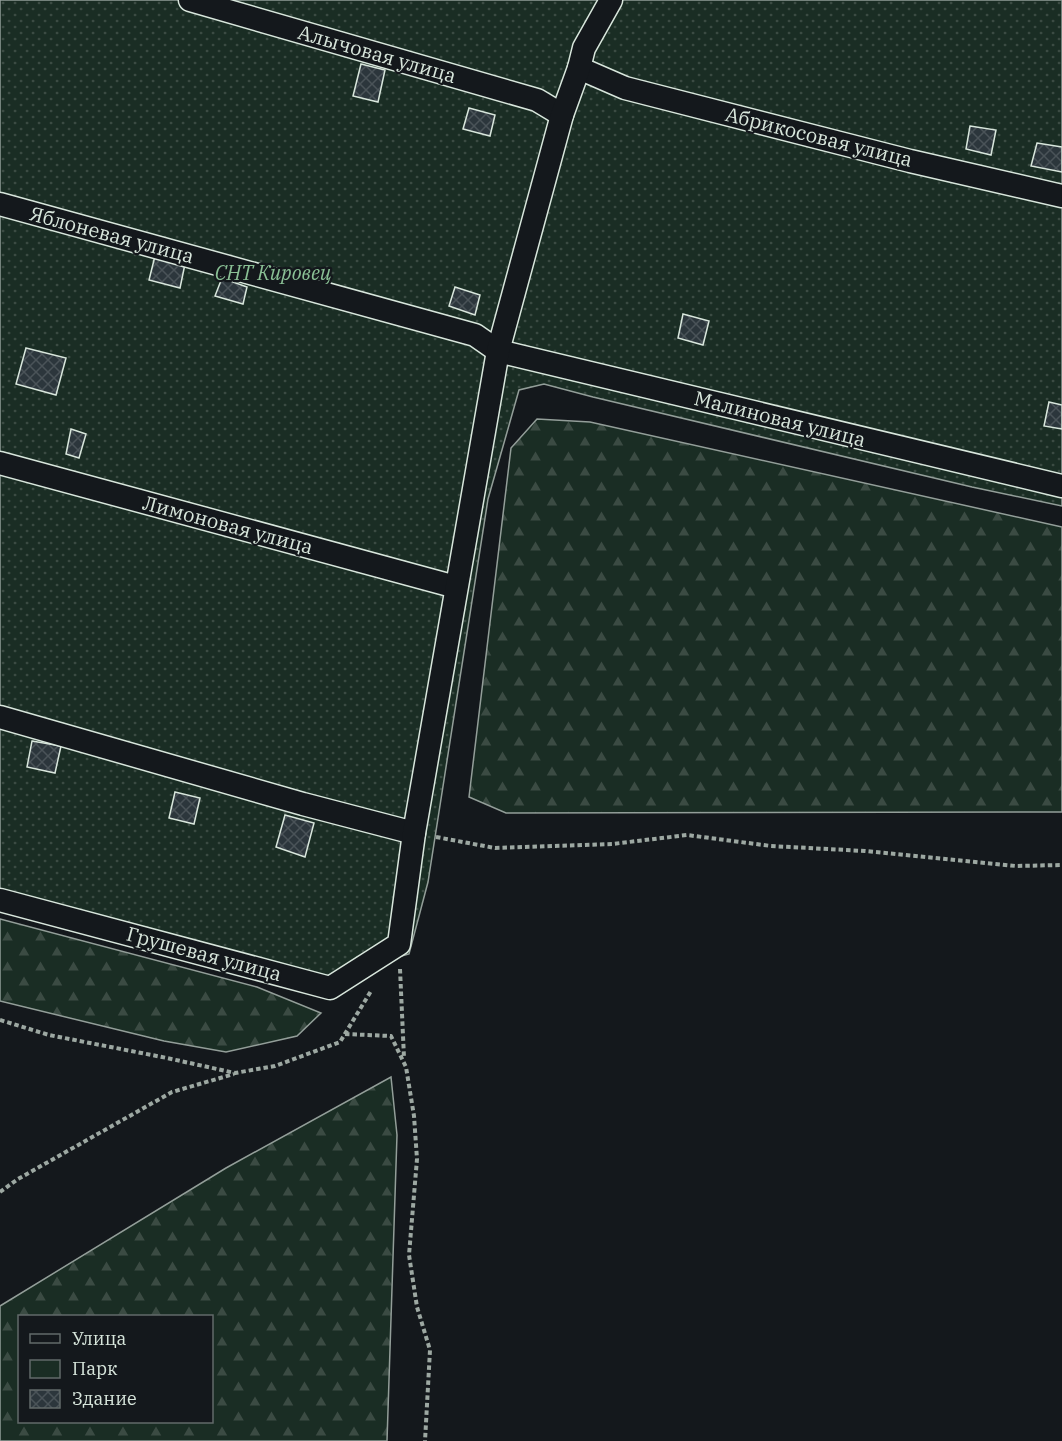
<svg xmlns="http://www.w3.org/2000/svg" width="1062" height="1441" font-family="'IBM Plex Serif',serif">
<defs>
<pattern id="green-dots" width="8" height="8" patternUnits="userSpaceOnUse" patternTransform="scale(1.5)"><rect width="8" height="8" fill="#1a2d24"/><path d="M2 2h.1M6 6h.1" fill="none" stroke="#3b4b43" stroke-width="1.8" stroke-linecap="round"/></pattern>
<pattern id="forest-firs" width="22" height="20" patternUnits="userSpaceOnUse" patternTransform="scale(1.5)"><rect width="22" height="20" fill="#1a2d24"/><path d="M5 1l3.5 6h-7zM16 11l3.5 6h-7z" fill="#3b4b43"/></pattern>
<pattern id="building-cross-hatch" width="8" height="8" patternUnits="userSpaceOnUse" patternTransform="scale(1.5)"><rect width="8" height="8" fill="#2c363c"/><path d="M0 0l8 8M0 8l8-8" fill="none" stroke="#4a5358"/></pattern>
</defs>
<rect width="100%" height="100%" fill="#14181c"/>
<!-- green -->
<polygon fill="url(#green-dots)" stroke="#939e99" stroke-width="1.5" points="0,0 1062,0 1062,506 972,487 593,397 544,384 519,390 488,499 428,882 409,954 319,980 0,898"/>
<!-- forest -->
<g fill="url(#forest-firs)" stroke="#939e99" stroke-width="1.5" fill-rule="evenodd">
<polygon points="537,419 590,422 1062,527 1062,812 506,813 469,797 511,448"/>
<polygon points="0,919 257,987 321,1013 297,1036 226,1052 164,1041 0,1001"/>
<path d="M391,1077L397,1135L387,1441H0V1306L226,1168ZM20,1316H212V1422H20Z"/>
</g>
<!-- building -->
<g fill="url(#building-cross-hatch)" stroke="#d8e6dc" stroke-width="1.5">
<polygon points="361,64 385,70 378,102 353,96"/>
<polygon points="469,108 495,115 490,136 463,129"/>
<polygon points="970,126 996,130 991,155 966,149"/>
<polygon points="1037,143 1062,147 1062,172 1031,166"/>
<polygon points="155,256 185,264 180,288 149,280"/>
<polygon points="222,278 247,287 243,304 215,296"/>
<polygon points="455,287 480,295 475,315 449,306"/>
<polygon points="683,314 709,321 703,345 678,338"/>
<polygon points="26,348 66,358 56,395 16,384"/>
<polygon points="1049,402 1062,405 1062,429 1044,426"/>
<polygon points="71,429 86,434 79,458 66,454"/>
<polygon points="32,741 61,746 55,773 27,767"/>
<polygon points="175,792 200,798 194,824 169,818"/>
<polygon points="285,815 314,823 305,857 276,847"/>
</g>
<g fill="none" stroke-linecap="round" stroke-linejoin="round">
<!-- street casing -->
<g stroke="#d8e6dc" stroke-width="25">
<g id="street">
<polyline points="190,0 537,100 562,115"/>
<polyline points="579,68 625,88 910,161 1062,196"/>
<polyline points="0,204 475,335 498,351 1062,486"/>
<polyline points="0,463 456,587"/>
<polyline points="0,717 303,804 414,833"/>
<polyline points="0,900 330,988 399,944 414,833 498,351 562,115 579,68 584,48 611,0"/>
</g>
</g>
<!-- path -->
<g stroke="#9da8a2" stroke-width="4" stroke-dasharray="4.5 3" stroke-linecap="butt">
<polyline points="436,837 495,848 612,844 687,835 771,846 865,851 1016,866 1062,865"/>
<polyline points="400,969 404,1058"/>
<polyline points="0,1020 49,1035 167,1058 235,1073 275,1066 340,1042 371,991"/>
<polyline points="345,1034 391,1036 406,1067 414,1116 417,1159 409,1255 417,1307 430,1350 425,1441"/>
<polyline points="0,1192 18,1179 172,1092 234,1074"/>
</g>
<!-- street -->
<use href="#street" stroke="#14181c" stroke-width="22"/>
</g>
<g text-anchor="middle" stroke-width="4.5" stroke-linejoin="round" paint-order="stroke">
<!-- street labels -->
<g font-size="20" fill="#d8e6dc" stroke="#14181c">
<text transform="translate(377 54) rotate(16)" y="7">Алычовая улица</text>
<text transform="translate(819 137) rotate(14)" y="7">Абрикосовая улица</text>
<text transform="translate(112 235) rotate(15)" y="7">Яблоневая улица</text>
<text transform="translate(780 419) rotate(14)" y="7">Малиновая улица</text>
<text transform="translate(228 525) rotate(15)" y="7">Лимоновая улица</text>
<text transform="translate(204 954) rotate(15)" y="7">Грушевая улица</text>
</g>
<!-- park labels -->
<g font-size="20" font-style="italic" fill="#8ac095" stroke="#14181c">
<text x="273" y="280">СНТ Кировец</text>
</g>
</g>
<!-- legend -->
<rect x="18" y="1315" width="195" height="108" fill="#14181c" stroke="#626a69" stroke-width="1.5"/>
<rect x="30" y="1334" width="30" height="9" fill="#14181c" stroke="#626a69" stroke-width="1.5"/>
<text x="72" y="1345" font-size="18" fill="#d8e6dc">Улица</text>
<rect x="30" y="1360" width="30" height="18" fill="#1a2d24" stroke="#626a69" stroke-width="1.5"/>
<text x="72" y="1375" font-size="18" fill="#d8e6dc">Парк</text>
<rect x="30" y="1390" width="30" height="18" fill="url(#building-cross-hatch)" stroke="#626a69" stroke-width="1.5"/>
<text x="72" y="1405" font-size="18" fill="#d8e6dc">Здание</text>
</svg>
